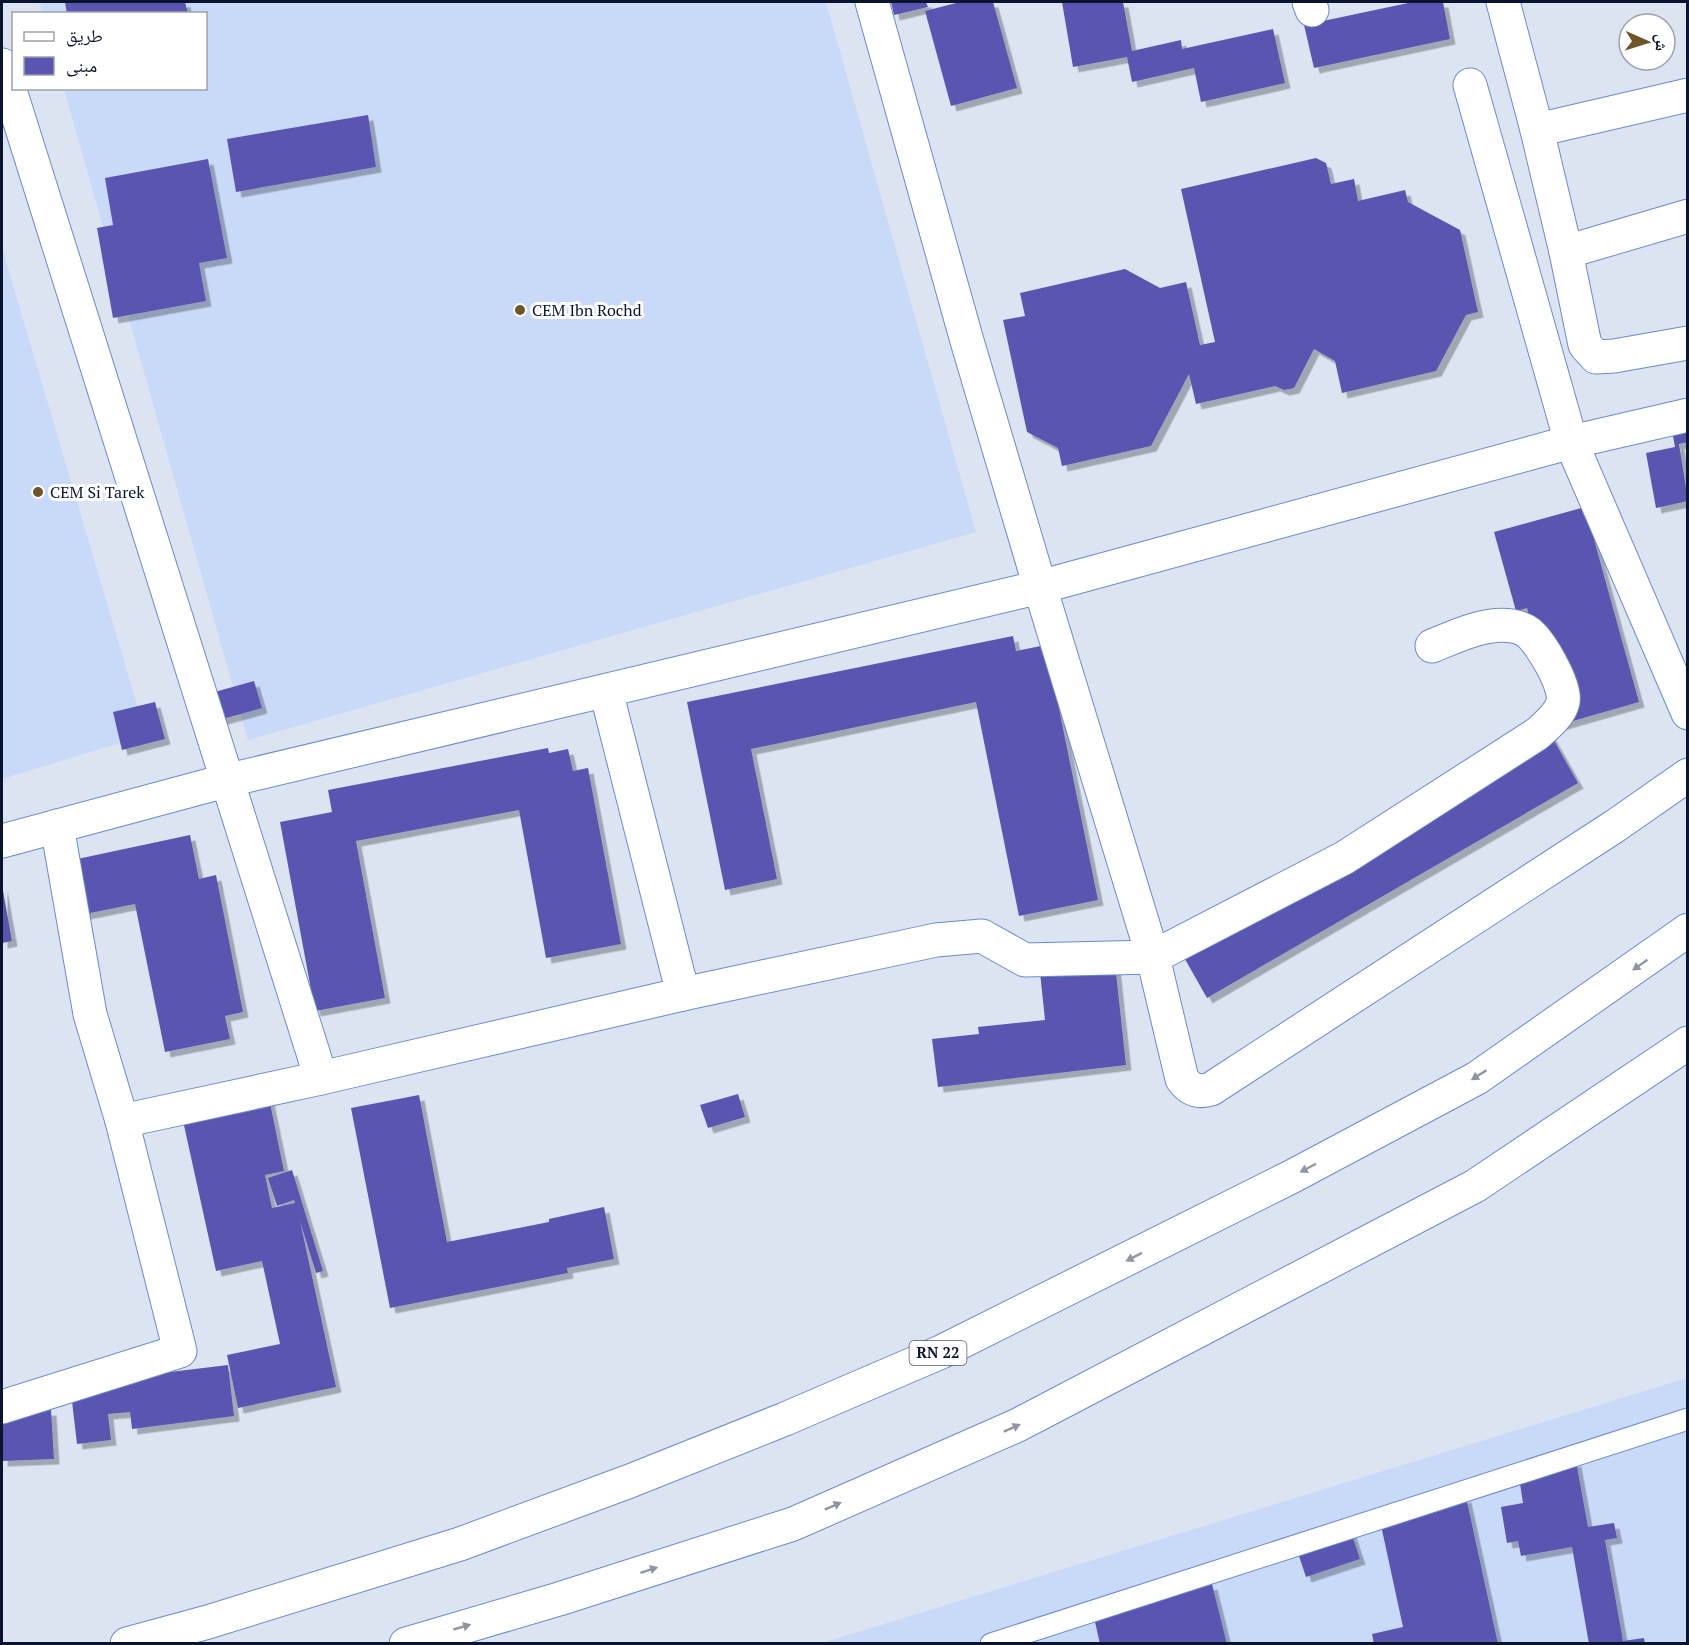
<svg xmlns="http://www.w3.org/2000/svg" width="1689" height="1645" font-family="'PT Serif','Noto Naskh Arabic',serif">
<defs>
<filter id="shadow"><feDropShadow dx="5.5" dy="5.5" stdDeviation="0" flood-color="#0004"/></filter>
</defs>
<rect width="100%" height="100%" fill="#dce4f2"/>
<!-- built -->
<g fill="#c9d9f8">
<polygon points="39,2 826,2 976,532 248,740 64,89 206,88 206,14 43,13"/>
<polygon points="2,248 146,735 2,779"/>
<polygon points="1687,1378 1687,1643 822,1643"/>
</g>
<!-- building -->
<g fill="#5a55b1" filter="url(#shadow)">
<polygon points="65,2 185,2 188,14 67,14"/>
<polygon points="891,2 926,2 928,7 894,15"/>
<polygon points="960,2 993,2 1017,88 951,106 925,11"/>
<polygon points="1062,2 1123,2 1132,51 1181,40 1182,49 1273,29 1285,83 1201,102 1194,68 1132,82 1127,57 1073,67"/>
<polygon points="1413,2 1443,2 1450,39 1314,68 1304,25"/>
<polygon points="368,115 376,167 236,192 227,139"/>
<polygon points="1316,158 1326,163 1331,184 1354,179 1358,201 1405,190 1408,202 1460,230 1478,312 1466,315 1436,371 1342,393 1335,361 1314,349 1294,388 1284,390 1275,386 1196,404 1189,374 1151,446 1062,466 1058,448 1027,432 1003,320 1025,316 1020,293 1125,269 1160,288 1186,282 1200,345 1215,342 1181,189"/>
<polygon points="208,159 227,258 199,263 206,301 113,318 97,228 113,225 105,178"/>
<polygon points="1688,417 1688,442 1679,444 1688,501 1656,508 1646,453 1675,447 1670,420"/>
<polygon points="1585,507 1639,702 1559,725 1527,608 1516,611 1494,532"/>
<polygon points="1013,636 1016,651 1046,645 1098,900 1019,916 976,702 751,749 777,879 725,890 687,702"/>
<polygon points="254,681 262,708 219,720 211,693"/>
<polygon points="155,702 165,739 122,750 113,712"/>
<polygon points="1548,730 1578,783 1207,998 1177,945"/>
<polygon points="548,748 549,753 568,749 573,771 588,768 621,944 546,958 519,810 356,841 385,998 315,1011 280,822 332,812 328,790"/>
<polygon points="190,835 199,879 216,875 243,1012 225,1016 230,1039 165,1052 135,904 80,915 68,861"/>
<polygon points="2,885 12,941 2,943"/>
<polygon points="1115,964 1126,1065 938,1087 932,1039 979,1034 978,1027 1045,1020 1040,972"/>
<polygon points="265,1079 284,1171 265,1175 272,1208 295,1203 294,1200 277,1206 268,1178 292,1170 323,1271 316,1273 300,1221 336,1387 238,1408 227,1355 280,1344 262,1261 216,1271 178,1098"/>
<polygon points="738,1094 745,1117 708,1128 700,1105"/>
<polygon points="419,1095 447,1242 549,1222 549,1219 604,1207 614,1259 567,1268 568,1273 390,1308 351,1108"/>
<polygon points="228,1365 234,1416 132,1429 130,1412 108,1414 111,1440 77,1444 70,1384"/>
<polygon points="51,1410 54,1459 2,1461 2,1413"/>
<polygon points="1576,1461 1588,1527 1614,1523 1617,1538 1605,1540 1623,1641 1644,1638 1645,1644 1589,1644 1572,1547 1521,1556 1518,1541 1507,1543 1501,1507 1523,1503 1518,1471"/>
<polygon points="1466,1497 1498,1644 1374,1644 1372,1634 1403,1627 1379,1516"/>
<polygon points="1350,1529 1360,1559 1306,1577 1296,1547"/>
<polygon points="1212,1584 1227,1644 1100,1644 1093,1613"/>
</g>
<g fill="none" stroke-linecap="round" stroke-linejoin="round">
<!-- lane casing -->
<g stroke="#698bcc" stroke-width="23">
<polyline id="lane" points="991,1644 1688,1419"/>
</g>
<!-- street casing -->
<g stroke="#698bcc" stroke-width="35">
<g id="street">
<polyline points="1309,2 1312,10"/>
<polyline points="1503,2 1537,130 1566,252 1585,345 1596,357 1614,356 1688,343"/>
<polyline points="2,65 321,1078"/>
<polyline points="1470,85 1571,442 1688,713"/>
<polyline points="1537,130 1688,95"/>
<polyline points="1566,252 1688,216"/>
<path d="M1688,415L1571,442L1040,587L1153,957L1182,1079C1190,1090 1198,1093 1211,1089L1615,826L1688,775"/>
<polyline points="606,691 683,994"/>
<polyline points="2,841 225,781 1040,587 967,341 872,2"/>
<path d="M122,1121L321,1078L683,994L936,940L982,936L1025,960L1153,957L1344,858L1537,734C1546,726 1560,715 1563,702C1567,687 1541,643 1529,633C1524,629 1518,627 1512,626C1485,622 1456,636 1432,646"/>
<polyline points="2,1407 180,1351 122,1121 90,1014 57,826"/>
</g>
</g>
<!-- highway casing -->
<g stroke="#698bcc" stroke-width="35">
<g id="highway">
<polyline points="127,1644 208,1622 460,1544 630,1481 785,1419 941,1352 1291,1177 1477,1078 1688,930"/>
<polyline points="406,1644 559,1599 793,1524 1018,1425 1475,1186 1688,1043"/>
</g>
</g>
<!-- lane -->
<use href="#lane" stroke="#fff" stroke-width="21"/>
<!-- street -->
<use href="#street" stroke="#fff" stroke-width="33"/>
<!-- highway -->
<use href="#highway" stroke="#fff" stroke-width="33"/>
</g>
<!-- one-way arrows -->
<defs><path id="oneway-solid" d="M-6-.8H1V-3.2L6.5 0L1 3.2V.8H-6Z" transform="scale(1.5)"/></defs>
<g fill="#9096a1">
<use href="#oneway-solid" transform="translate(1640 965) rotate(145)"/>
<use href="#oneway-solid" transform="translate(1479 1075) rotate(148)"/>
<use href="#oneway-solid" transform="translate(1308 1168) rotate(152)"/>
<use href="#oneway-solid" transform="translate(1134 1257) rotate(153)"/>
<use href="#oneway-solid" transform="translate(1012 1428) rotate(-24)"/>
<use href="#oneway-solid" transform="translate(833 1506) rotate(-24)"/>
<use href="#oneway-solid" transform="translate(649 1570) rotate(-18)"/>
<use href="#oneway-solid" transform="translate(462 1627) rotate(-16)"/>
</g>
<!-- markers -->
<g fill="#6e5626" stroke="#fff" stroke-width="2">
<circle cx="520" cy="310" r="6"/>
<circle cx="38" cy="492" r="6"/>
</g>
<g text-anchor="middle" stroke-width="6" stroke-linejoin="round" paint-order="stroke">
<!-- shield labels -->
<rect fill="#fff" stroke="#535b6d" stroke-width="1.5" x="909.5" y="1341" width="57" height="24" rx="4.5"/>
<g font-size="15" font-weight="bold" fill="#09152e">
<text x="938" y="1358">RN 22</text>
</g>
<!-- poi labels -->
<g font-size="16" fill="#09152e" stroke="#fff" text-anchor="start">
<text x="532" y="316">CEM Ibn Rochd</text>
<text x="50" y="498">CEM Si Tarek</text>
</g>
</g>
<!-- border -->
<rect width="1689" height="1645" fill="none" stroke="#09152e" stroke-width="6"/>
<!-- legend -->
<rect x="12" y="12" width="195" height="78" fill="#ffffff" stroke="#9da1ab" stroke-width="1.5"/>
<rect x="24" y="32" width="30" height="9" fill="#ffffff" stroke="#9da1ab" stroke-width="1.5"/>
<text x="66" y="42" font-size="18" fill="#09152e">طريق</text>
<rect x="24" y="57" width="30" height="18" fill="#5a55b1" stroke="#9da1ab" stroke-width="1.5"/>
<text x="66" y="72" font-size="18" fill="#09152e">مبنى</text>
<!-- north arrow -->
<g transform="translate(1647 42) rotate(93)"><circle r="28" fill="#ffffff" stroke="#9da1ab" stroke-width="1.5"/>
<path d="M0-4.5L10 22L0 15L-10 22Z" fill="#6e5626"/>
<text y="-9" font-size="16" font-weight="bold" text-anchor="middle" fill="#09152e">ش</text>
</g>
</svg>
